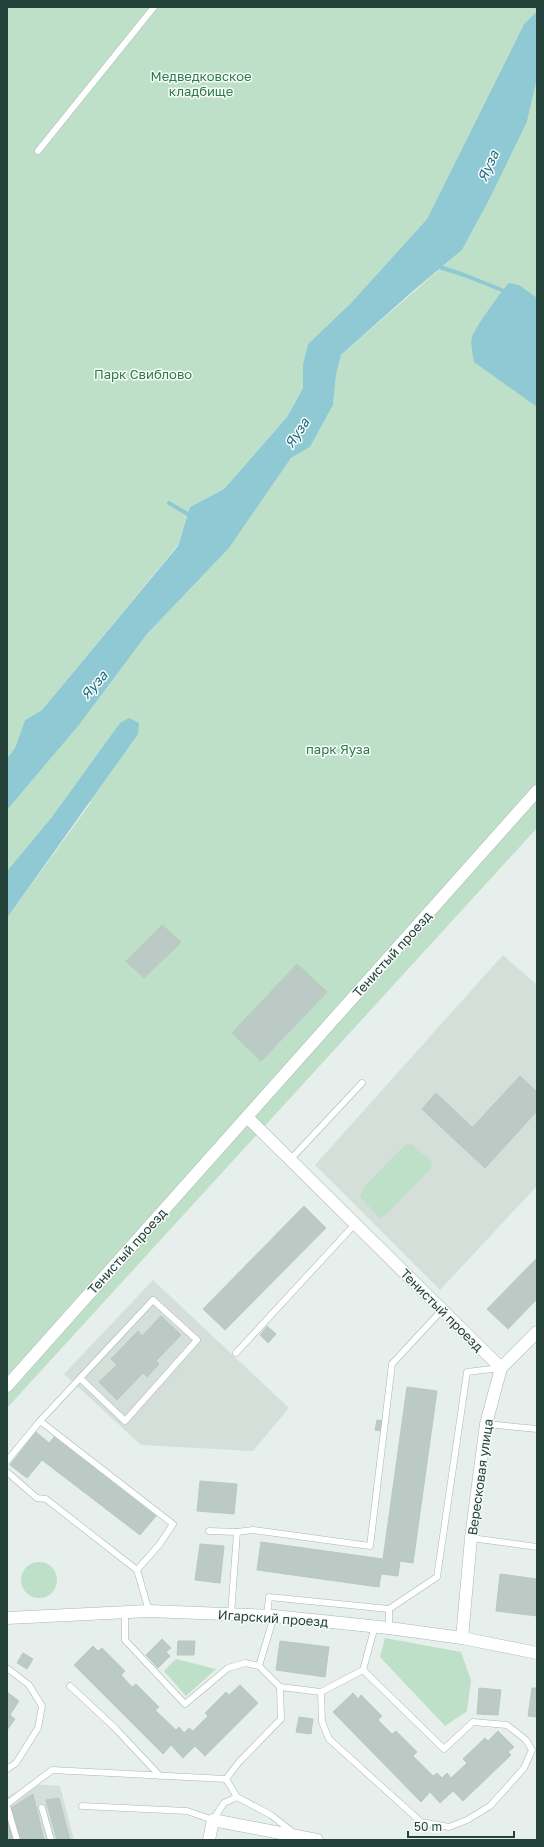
<svg xmlns="http://www.w3.org/2000/svg" width="544" height="1847" font-family="'Golos Text',sans-serif">
<rect width="100%" height="100%" fill="#e6efeb"/>
<!-- built -->
<g fill="#d4dfda">
<polygon points="503,955 537,985 537,1186 440,1290 315,1165"/>
<polygon points="153,1280 289,1408 253,1451 141,1445 64,1374"/>
<polygon points="30,1784 60,1786 74,1840 7,1840 7,1797"/>
</g>
<!-- green -->
<g fill="#bfe0c8">
<polygon points="7,7 537,7 537,11 524,24 427,219 351,303 308,344 303,364 303,388 287,417 224,489 190,507 178,545 42,710 25,720 15,748 7,758"/>
<polygon points="537,78 537,828 7,1408 7,918 92,801 52,817 7,871 7,810 79,725 147,634 229,548 291,458 310,447 333,405 336,375 341,355 462,250 489,200 527,122"/>
<polygon points="411,1144 432,1162 431,1168 387,1214 380,1218 360,1197 363,1188 405,1145"/>
<circle cx="39" cy="1580" r="18"/>
<polygon points="385,1638 461,1652 471,1680 467,1711 445,1726 380,1657"/>
<polygon points="176,1659 216,1669 186,1696 164,1671"/>
</g>
<!-- water -->
<g fill="#8ec9d4">
<polygon points="537,11 537,78 527,122 489,200 462,250 413,291 341,355 336,375 333,405 310,447 291,458 229,548 147,634 79,725 7,810 7,758 15,748 25,720 42,710 178,546 190,507 224,489 287,417 303,388 303,364 308,344 351,303 427,219 524,24"/>
<path d="M509,283L519,285L537,298V407L474,362C473,355 470,345 472,337C475,328 501,291 509,283Z"/>
<polygon points="129,718 139,723 138,734 7,918 7,871 52,817 120,723"/>
</g>
<g fill="none" stroke-linecap="round" stroke-linejoin="round">
<!-- stream -->
<g stroke="#8ec9d4" stroke-width="4">
<polyline points="437,266 464,275 502,290"/>
<polyline points="169,503 191,516"/>
</g>
</g>
<!-- building -->
<g fill="#bbcac4" stroke="#b8c9c2">
<polygon points="162,925 181,942 144,978 126,961"/>
<polygon points="297,964 327,992 261,1061 232,1033"/>
<polygon points="520,1076 537,1092 537,1111 485,1168 458,1143"/>
<polygon points="436,1093 472,1127 458,1143 422,1109"/>
<polygon points="304,1206 326,1228 225,1330 203,1309"/>
<polygon points="537,1258 537,1299 508,1329 487,1309"/>
<polygon points="161,1316 181,1335 156,1361 159,1364 147,1377 143,1373 117,1400 99,1382 117,1365 111,1359 138,1331 142,1336"/>
<polygon points="267,1326 276,1334 268,1343 260,1335"/>
<polygon points="407,1387 437,1391 413,1563 400,1561 398,1576 381,1574 379,1587 257,1570 261,1542 383,1559"/>
<polygon points="377,1420 384,1421 383,1431 375,1430"/>
<polygon points="36,1432 49,1443 54,1437 156,1516 140,1535 42,1460 27,1478 10,1465"/>
<polygon points="200,1481 237,1484 234,1514 197,1511"/>
<polygon points="200,1544 224,1546 220,1583 195,1580"/>
<polygon points="500,1574 537,1579 537,1616 496,1611"/>
<polygon points="162,1639 171,1648 166,1652 170,1656 158,1668 146,1655"/>
<polygon points="178,1641 195,1641 194,1655 177,1655"/>
<polygon points="280,1641 329,1647 325,1677 276,1670"/>
<polygon points="93,1646 98,1651 102,1648 125,1671 121,1675 132,1687 136,1684 159,1707 155,1710 176,1730 179,1727 184,1733 189,1728 193,1731 208,1716 205,1713 226,1692 229,1695 240,1685 258,1703 205,1756 195,1746 183,1758 171,1745 163,1754 74,1665"/>
<polygon points="23,1653 33,1659 27,1669 17,1663"/>
<polygon points="479,1688 501,1690 498,1715 477,1714"/>
<polygon points="532,1688 537,1688 537,1717 528,1716"/>
<polygon points="7,1692 19,1701 10,1715 15,1719 7,1730"/>
<polygon points="353,1693 358,1699 361,1695 382,1716 378,1720 392,1734 396,1731 417,1752 413,1756 433,1776 437,1773 442,1778 447,1773 451,1778 467,1763 463,1759 485,1738 488,1741 498,1731 514,1747 508,1752 511,1755 463,1801 453,1791 440,1803 430,1792 421,1802 333,1712"/>
<polygon points="299,1717 313,1719 311,1734 296,1732"/>
<polygon points="33,1794 44,1840 20,1840 11,1808"/>
<polygon points="59,1798 70,1840 57,1840 46,1800"/>
<polygon points="7,1819 13,1840 7,1840"/>
</g>
<g fill="none" stroke-linecap="round" stroke-linejoin="round">
<!-- lane casing -->
<g stroke="#a8b8b2" stroke-width="7">
<g id="lane">
<polyline points="38,151 154,7"/>
<polyline points="290,1160 362,1083"/>
<polyline points="236,1353 355,1224"/>
<polyline points="40,1421 153,1300 197,1340 125,1421 81,1379"/>
<polyline points="486,1424 537,1429"/>
<polyline points="7,1461 40,1421 173,1524 159,1545 137,1570"/>
<polyline points="7,1472 37,1498 46,1499 137,1570 149,1611"/>
<polyline points="209,1531 237,1532"/>
<polyline points="471,1538 537,1547"/>
<polyline points="125,1612 125,1640 185,1704 228,1668 245,1663 259,1666"/>
<polyline points="231,1614 237,1532 253,1530 370,1546 392,1364 442,1310"/>
<polyline points="267,1616 269,1597 389,1609"/>
<polyline points="274,1616 259,1666 280,1687 321,1692 363,1670 375,1626"/>
<polyline points="389,1628 389,1609 437,1577 467,1372 500,1368"/>
<polyline points="7,1668 29,1685 42,1706 38,1728 16,1763 7,1769"/>
<polyline points="70,1686 115,1728 160,1776"/>
<polyline points="321,1692 322,1722 329,1739 421,1822 449,1827 467,1820 490,1806 524,1768 532,1750 526,1740 507,1725 473,1722 444,1749 363,1670"/>
<polyline points="226,1779 239,1762 281,1719 280,1687"/>
<polyline points="226,1779 237,1797 271,1815 295,1834"/>
<polyline points="7,1804 52,1770 226,1779"/>
<polyline points="7,1806 17,1840"/>
<polyline points="82,1806 187,1811 213,1820 224,1803 237,1797"/>
<polyline points="42,1808 51,1840"/>
</g>
</g>
<!-- street casing -->
<g stroke="#a8b8b2" stroke-width="13">
<g id="street">
<polyline points="247,1117 501,1368"/>
<polyline points="7,1386 537,791"/>
<polyline points="7,1618 149,1611 274,1616 389,1628 462,1638 537,1653"/>
<polyline points="462,1638 471,1538 486,1424 501,1368 537,1332"/>
<polyline points="209,1840 213,1820 317,1840"/>
</g>
</g>
<!-- lane -->
<use href="#lane" stroke="#fff" stroke-width="6"/>
<!-- street -->
<use href="#street" stroke="#fff" stroke-width="12"/>
</g>
<g text-anchor="middle" stroke-width="3" stroke-linejoin="round" paint-order="stroke">
<!-- park labels -->
<g font-size="13" fill="#2d7a4b" stroke="#f7fbf9">
<text x="201" y="81">Медведковское<tspan x="201" dy="15">кладбище</tspan></text>
<text x="143" y="379">Парк Свиблово</text>
<text x="338" y="754">парк Яуза</text>
</g>
<!-- street labels -->
<g font-size="13" fill="#24423a" stroke="#f7fbf9">
<text transform="translate(392 954) rotate(-48)" y="5">Тенистый проезд</text>
<text transform="translate(127 1251) rotate(-48)" y="5">Тенистый проезд</text>
<text transform="translate(442 1310) rotate(45)" y="5">Тенистый проезд</text>
<text transform="translate(480 1477) rotate(-82)" y="5">Вересковая улица</text>
<text transform="translate(273 1618) rotate(4)" y="5">Игарский проезд</text>
</g>
<!-- water labels -->
<g font-size="14" font-style="italic" fill="#1c6f80" stroke="#f7fbf9">
<text transform="translate(488 166) rotate(-66)" y="5">Яуза</text>
<text transform="translate(297 433) rotate(-57)" y="5">Яуза</text>
<text transform="translate(94 685) rotate(-49)" y="5">Яуза</text>
</g>
</g>
<!-- border -->
<rect width="544" height="1847" fill="none" stroke="#24423a" stroke-width="16"/>
<!-- scale -->
<path d="M408 1831v6h106v-6" fill="none" stroke="#24423a" stroke-width="2"/>
<text x="414" y="1831" font-size="12" fill="#24423a" stroke="#f7fbf9" stroke-width="3" paint-order="stroke">50 m</text>
</svg>
